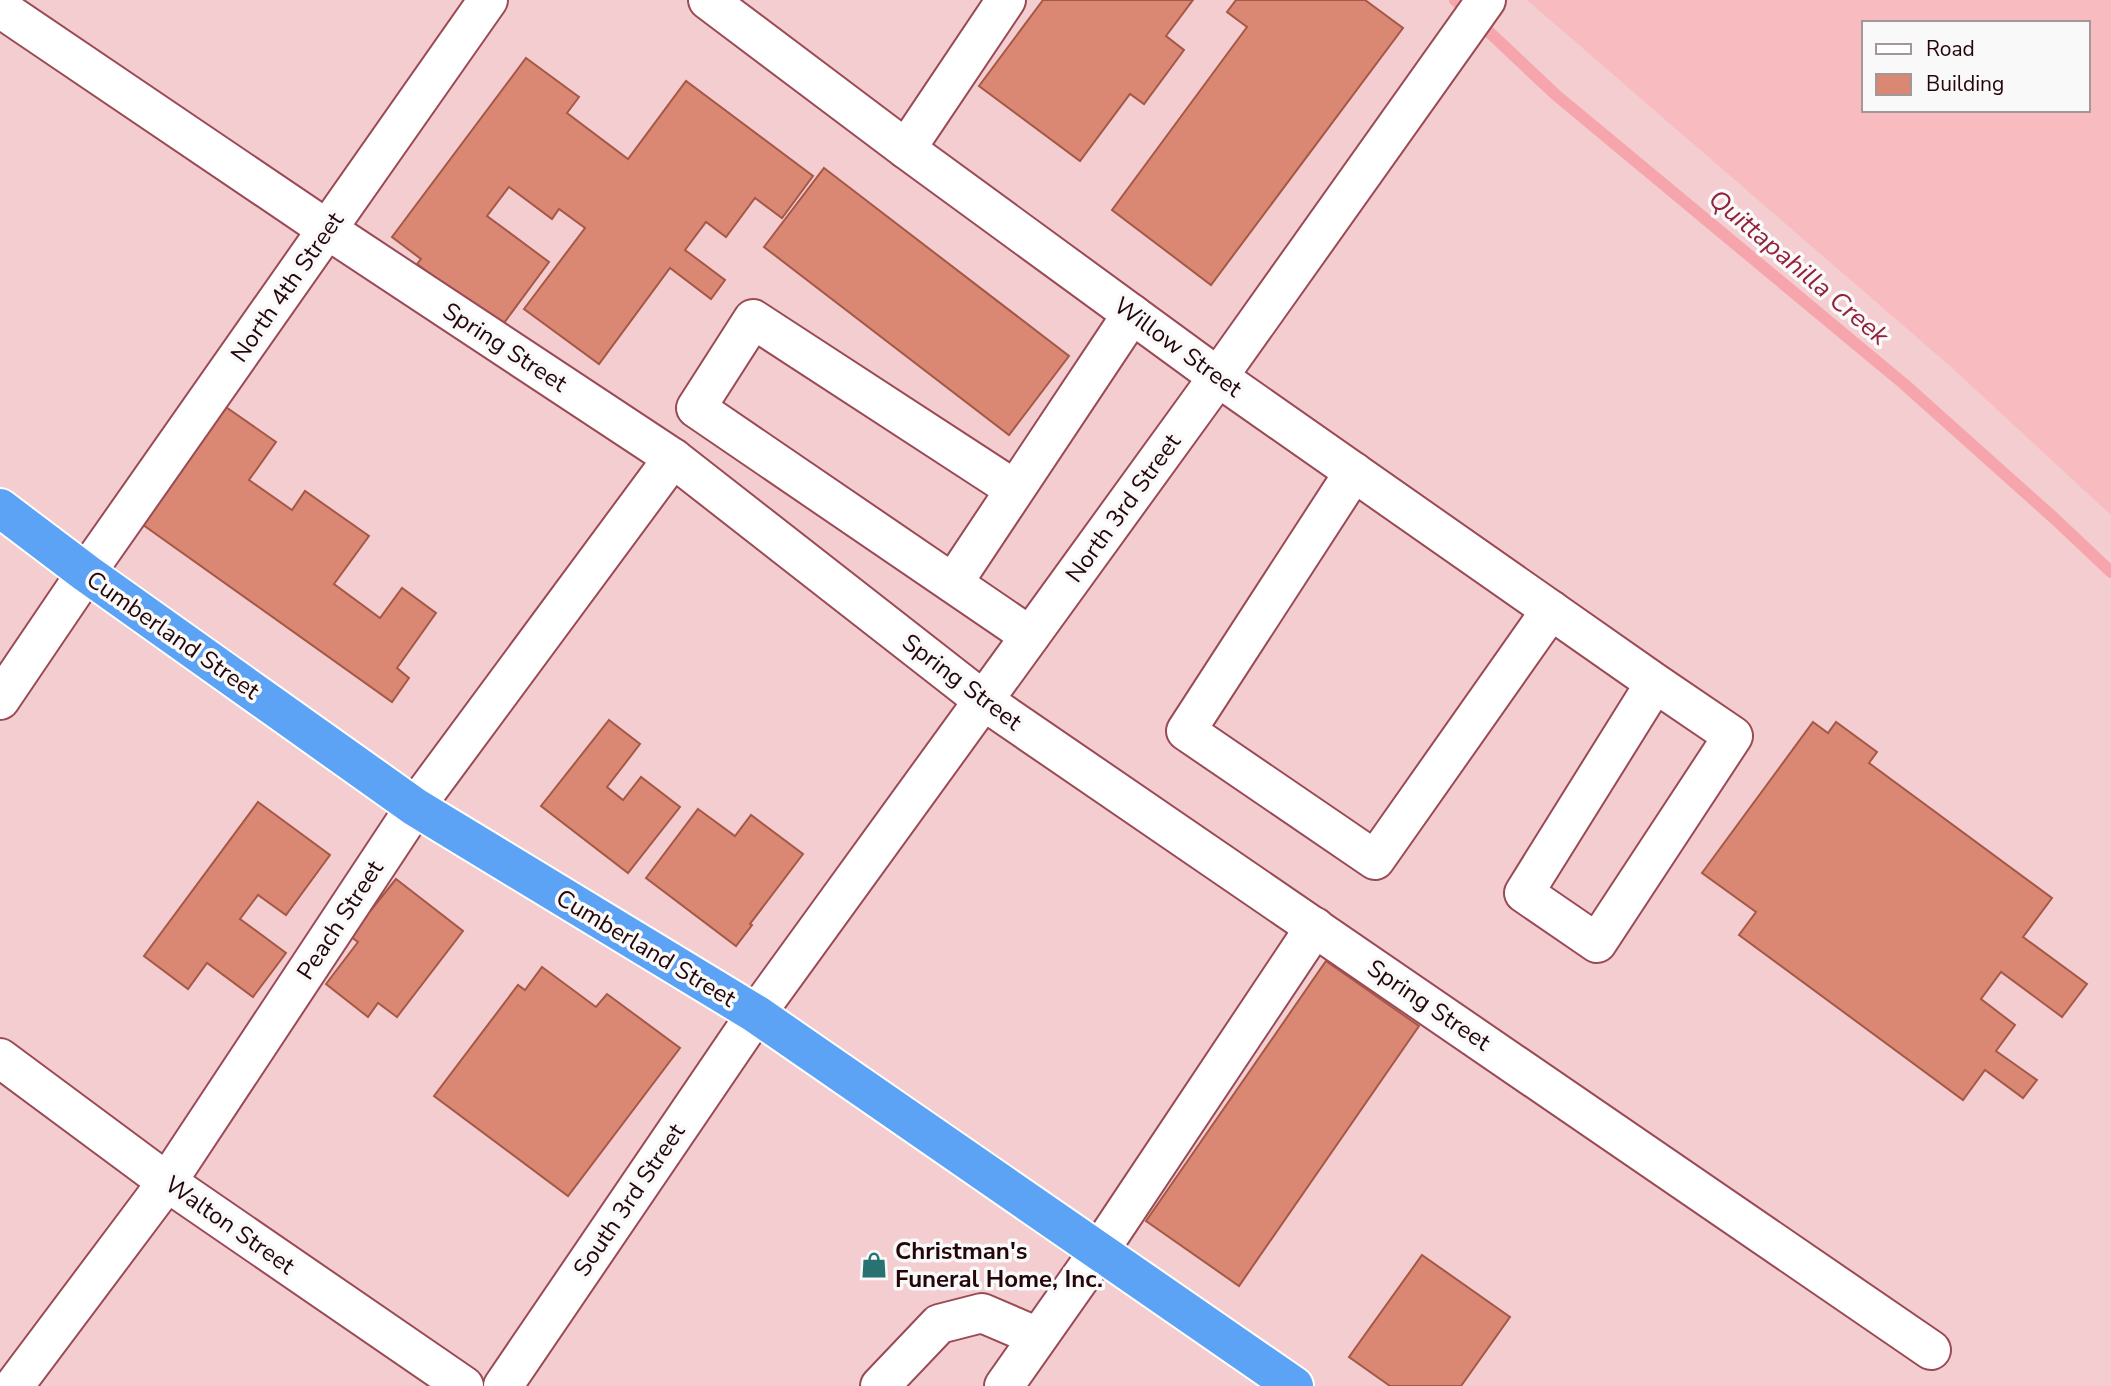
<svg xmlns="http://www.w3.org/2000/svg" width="2111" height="1386" font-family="'Nunito Sans',sans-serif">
<rect width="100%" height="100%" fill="#f3cdd0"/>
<!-- built -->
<path fill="#f8bbc0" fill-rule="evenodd" d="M1527,0H2111V515L1950,366ZM1864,23H2088V110H1864Z"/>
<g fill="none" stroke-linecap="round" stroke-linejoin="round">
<!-- stream -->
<polyline stroke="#f6a5ac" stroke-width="12" points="1455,0 1556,95 1904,384 2055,519 2111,572"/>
</g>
<!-- building -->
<g fill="#da8774" stroke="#a65847" stroke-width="2">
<polygon points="1043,0 1193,0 1166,36 1184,50 1144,104 1130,94 1080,161 979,86"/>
<polygon points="1236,0 1365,0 1403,28 1211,285 1112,210 1247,27 1227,12"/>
<polygon points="526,58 579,97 567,113 628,159 686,81 813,176 782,218 755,198 726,237 706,222 685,250 725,280 711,299 670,268 599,364 524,309 585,228 559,209 552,219 509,187 487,216 549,262 501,327 417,264 421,259 392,237"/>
<polygon points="824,168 1069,356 1009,435 764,247"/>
<polygon points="223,405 276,442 249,480 292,510 305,491 369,536 334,584 380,618 402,588 436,613 397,668 409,678 392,702 139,522"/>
<polygon points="609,720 640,744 607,787 623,800 641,777 680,807 628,873 541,806"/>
<polygon points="1813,722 1828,733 1836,722 1877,752 1869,763 2052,898 2023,937 2087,984 2062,1017 2001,972 1981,999 2015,1025 1996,1051 2037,1080 2023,1098 1985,1070 1963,1100 1739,935 1756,912 1702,873"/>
<polygon points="258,802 330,855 286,915 258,895 240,919 286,953 253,997 207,963 188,989 144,956"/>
<polygon points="698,809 735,836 751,815 803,854 750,924 752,925 736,946 646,878"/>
<polygon points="396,879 463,931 397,1017 378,1003 368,1017 326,984 358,942 343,931 364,904 371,910"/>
<polygon points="1326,961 1419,1026 1239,1286 1146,1221"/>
<polygon points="542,967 596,1007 607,994 680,1048 568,1196 434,1096 518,985 525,990"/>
<polygon points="1422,1255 1510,1317 1461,1386 1390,1386 1349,1357"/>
</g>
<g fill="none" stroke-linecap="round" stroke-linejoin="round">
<!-- minor casing -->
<g stroke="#9a4a55" stroke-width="42">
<g id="minor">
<polyline points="708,0 906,149 1218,377 1655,683 1733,736 1597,943 1524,893 1655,683"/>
<polyline points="0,8 328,230 673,458 984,701 1931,1350"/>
<polyline points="906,149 1006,0"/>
<polyline points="1354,472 1186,731 1375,860 1551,610"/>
<polyline points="1014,489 753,319 696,408 1030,636"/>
<polyline points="953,583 1132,314"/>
<polyline points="0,700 86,573 488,0"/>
<polyline points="0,1058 167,1182 464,1386"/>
<polyline points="14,1386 167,1182 415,807 673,458"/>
<polyline points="503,1386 756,1014 1218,377 1486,0"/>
<polyline points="880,1386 939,1324 982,1313 1038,1337"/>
<polyline points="1004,1386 1099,1251 1315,927"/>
</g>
</g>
<!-- highway casing -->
<g stroke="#fff" stroke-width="42">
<polyline id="highway" points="0,508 86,573 415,807 756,1014 1294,1386"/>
</g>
<!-- minor -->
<use href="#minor" stroke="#fff" stroke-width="38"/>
<!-- highway -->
<use href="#highway" stroke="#5ca3f5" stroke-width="38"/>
</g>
<!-- icons -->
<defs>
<g id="shop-bare" transform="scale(2.1)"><path d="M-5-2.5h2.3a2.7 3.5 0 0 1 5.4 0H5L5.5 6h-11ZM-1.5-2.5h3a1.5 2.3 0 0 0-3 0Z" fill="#287371" stroke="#f9f9f9" stroke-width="2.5" paint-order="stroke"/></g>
</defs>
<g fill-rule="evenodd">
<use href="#shop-bare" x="874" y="1265"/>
</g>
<g text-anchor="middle" stroke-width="7" stroke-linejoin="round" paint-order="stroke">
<!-- street labels -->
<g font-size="24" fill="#24050a" stroke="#f9f9f9">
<text transform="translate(287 287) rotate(-55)" y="8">North 4th Street</text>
<text transform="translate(505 347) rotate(33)" y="8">Spring Street</text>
<text transform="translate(1178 347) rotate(36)" y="8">Willow Street</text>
<text transform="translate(1123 508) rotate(-54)" y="8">North 3rd Street</text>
<text transform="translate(173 635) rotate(35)" y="8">Cumberland Street</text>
<text transform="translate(962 682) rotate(37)" y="8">Spring Street</text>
<text transform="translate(340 920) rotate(-57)" y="8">Peach Street</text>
<text transform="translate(646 948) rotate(31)" y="8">Cumberland Street</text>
<text transform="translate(1429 1005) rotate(34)" y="8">Spring Street</text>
<text transform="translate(629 1200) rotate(-56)" y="8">South 3rd Street</text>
<text transform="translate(230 1225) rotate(35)" y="8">Walton Street</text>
</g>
<!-- poi labels -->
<g font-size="24" font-weight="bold" fill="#24050a" stroke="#f9f9f9" text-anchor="start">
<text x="895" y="1259">Christman's<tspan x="895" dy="28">Funeral Home, Inc.</tspan></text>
</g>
<!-- water labels -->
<g font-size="26" font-style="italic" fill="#94213b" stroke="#f9f9f9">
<text transform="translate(1799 267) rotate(40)" y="9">Quittapahilla Creek</text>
</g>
</g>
<!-- legend -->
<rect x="1862" y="21" width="228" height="91" fill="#f9f9f9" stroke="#a49799" stroke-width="2"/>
<rect x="1876" y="44" width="35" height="10" fill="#ffffff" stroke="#a49799" stroke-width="2"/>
<text x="1926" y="56" font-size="21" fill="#24050a">Road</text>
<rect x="1876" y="74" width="35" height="21" fill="#da8774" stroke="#a49799" stroke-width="2"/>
<text x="1926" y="91" font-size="21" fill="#24050a">Building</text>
</svg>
